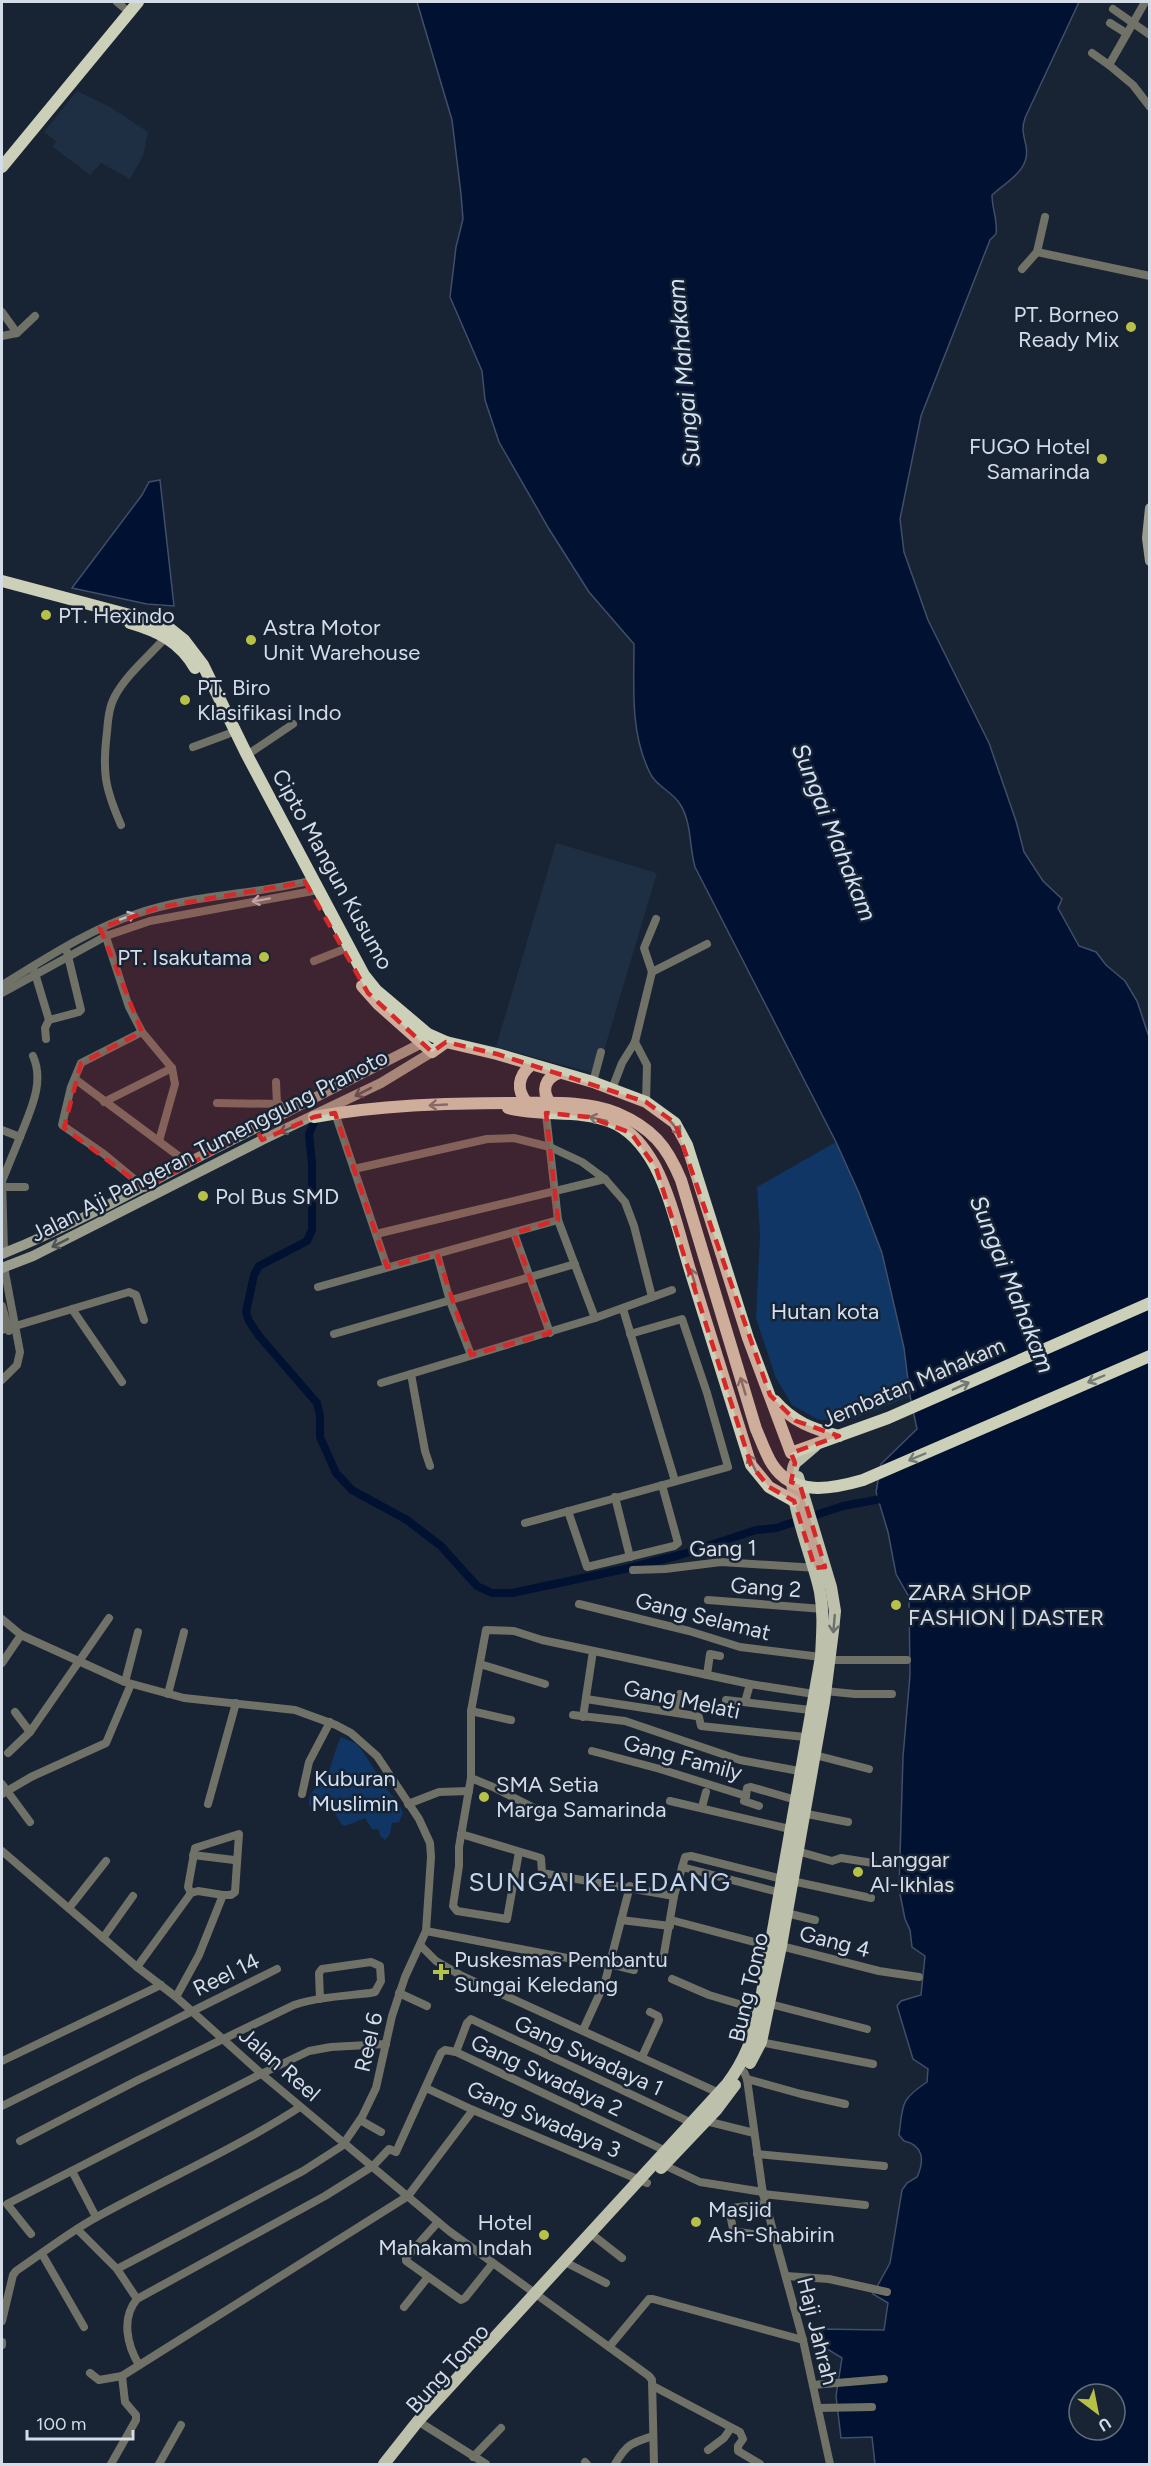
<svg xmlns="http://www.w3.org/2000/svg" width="1151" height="2466" font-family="Figtree,sans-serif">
<rect width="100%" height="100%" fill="#182434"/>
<!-- built -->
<g fill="#1e2f43">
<polygon points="77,91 110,107 148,132 143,156 130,179 101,163 90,175 53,147 56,141 44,132"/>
<polygon points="556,843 657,873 597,1074 496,1047"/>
</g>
<!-- green -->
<g fill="#0f3664">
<polygon points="836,1142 859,1193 882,1253 904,1348 910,1396 853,1419 819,1420 792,1405 776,1378 756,1318 760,1235 757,1187"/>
<path d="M341,1737L355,1743L361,1749L389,1792L398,1802L403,1813L399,1822L392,1823L390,1834L385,1840L380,1836L379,1830L372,1829L365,1818L345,1826L341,1824L330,1804L323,1801L317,1806H309C308,1787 325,1783 330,1769C333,1758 336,1747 341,1737Z"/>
</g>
<!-- water -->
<g fill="#001131" stroke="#404e68" stroke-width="1.5" fill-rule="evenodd">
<path d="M417,2H1079L1025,118C1021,130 1024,135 1026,146C1031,170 1007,181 992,195C992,209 998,220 996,234L990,240L921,416L900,519L904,552L928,620L989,743L1016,821L1024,852L1043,881L1062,899L1058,908L1079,946L1096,952L1106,965L1125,981L1137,1001L1149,1037V2464H875L872,2437L841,2438L836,2396L842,2358L814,2341L820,2329L884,2330L888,2303L873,2294L890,2263L902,2190L907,2183L917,2177C925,2160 923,2145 904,2141L899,2135C903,2104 900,2100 927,2082L928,2069L913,2059L897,2006L901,2001L921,1995L925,1956L912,1947L910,1930L905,1919L899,1889L903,1757L910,1675L909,1597L896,1574L888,1532L876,1492L881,1464L917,1429L910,1396L904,1348L882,1253L859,1193L836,1142L695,867C689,846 692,823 680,804C672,791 655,786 649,771C630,731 634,687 634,644L589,592L549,529L499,442L485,400L482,371L450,297L456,247L463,219L461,194L452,120ZM1079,2394H1115V2430H1079Z"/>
<polygon points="160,480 174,606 147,604 72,588 142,495 149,482"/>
</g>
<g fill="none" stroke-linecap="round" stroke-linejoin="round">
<!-- canal -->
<polyline stroke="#001131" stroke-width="8" points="316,1118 309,1134 312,1164 312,1230 307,1241 259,1266 254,1275 246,1312 249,1321 259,1336 317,1403 320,1416 320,1437 336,1473 352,1490 407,1520 441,1546 477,1586 492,1593 512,1593 625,1569 680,1555 756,1530 776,1528 843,1506 886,1498"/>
<!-- minor -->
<g stroke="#707167" stroke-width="8">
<polyline points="117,2 123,7"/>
<polyline points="1113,9 1150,35"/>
<polyline points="1110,23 1126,33"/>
<polyline points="1092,53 1109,65 1145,2"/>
<polyline points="1109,65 1133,85 1150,107"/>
<polyline points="1037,252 1150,276"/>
<polyline points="1022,269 1037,252 1045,217"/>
<polyline points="2,312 17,333"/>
<polyline points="2,336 17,333 35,316"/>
<polyline points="193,747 228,734"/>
<polyline points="247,755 293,724"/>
<path d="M121,825C105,788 102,773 107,732C108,720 109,707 115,696C127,674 150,655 166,637"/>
<polyline points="656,919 644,948 652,972 707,944"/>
<polyline points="105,934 129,1007 142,1032 172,1068 175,1084 159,1141"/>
<polyline points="314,961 342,950"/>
<polyline points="34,970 49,1020 45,1028 46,1039"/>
<path d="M2,985C45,959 88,930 136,914C193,894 255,895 313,880"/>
<polyline points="2,993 106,936 150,921 318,890"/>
<polyline points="49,1020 79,1012 81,1010 67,952"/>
<polyline points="142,1032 81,1063 71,1087 62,1125 104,1154 145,1188"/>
<polyline points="635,1042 647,1065 646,1102"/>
<polyline points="75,1079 188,1163"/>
<polyline points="276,1082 277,1104"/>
<polyline points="593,1082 601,1052"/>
<polyline points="612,1089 622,1063 635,1042 652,972"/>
<polyline points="104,1102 172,1068"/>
<polyline points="217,1103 279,1104 288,1113"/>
<polyline points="335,1113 387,1267"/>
<polyline points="546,1114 558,1220 595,1318"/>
<path d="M2,1130L20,1137C30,1111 45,1083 33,1056"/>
<polyline points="354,1169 487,1139 514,1138 550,1147 582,1162 605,1179 625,1202 634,1226 652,1297"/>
<polyline points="2,1178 4,1253"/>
<polyline points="2,1181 20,1137"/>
<polyline points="3,1187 25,1187"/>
<polyline points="514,1233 550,1333"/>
<polyline points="376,1234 605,1179"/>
<polyline points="437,1254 450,1301 471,1355"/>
<polyline points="318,1287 558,1220"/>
<polyline points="2,1306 9,1331"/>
<polyline points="72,1309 122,1382"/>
<polyline points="623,1309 675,1481"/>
<polyline points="2,1330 129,1292 136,1295 144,1320"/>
<polyline points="334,1334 575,1264"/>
<polyline points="411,1374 425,1451 430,1466"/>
<polyline points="2,1380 17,1365 20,1352 4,1267"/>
<polyline points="381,1383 595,1318 672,1290"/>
<polyline points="615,1497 630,1557"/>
<polyline points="568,1511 587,1567 674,1546 678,1543 662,1485"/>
<polyline points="525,1523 728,1467 707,1393 682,1319 630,1334"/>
<polyline points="633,1570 665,1569 721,1562 817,1568"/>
<polyline points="708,1600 823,1609"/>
<polyline points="579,1604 689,1631 740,1647 821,1657"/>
<polyline points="2,1619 21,1635"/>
<polyline points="830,1660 907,1660"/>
<polyline points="2,1663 21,1635 125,1682 184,1698 295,1710 336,1725 351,1733 377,1756 419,1819 430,1843 431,1857 426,1931 405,1977 392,2016 376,2088 362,2117 344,2143"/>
<polyline points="480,1664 545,1684"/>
<polyline points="707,1675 710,1654 720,1656"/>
<polyline points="125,1682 138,1632"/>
<polyline points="750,1684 814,1694"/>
<polyline points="825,1691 855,1694 892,1694"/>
<polyline points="168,1694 184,1632"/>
<polyline points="586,1699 696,1716 699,1717 701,1726 805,1737"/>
<polyline points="726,1700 810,1710"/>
<polyline points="471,1711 511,1720"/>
<polyline points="15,1712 30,1732"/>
<polyline points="677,1713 680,1694"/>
<polyline points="573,1715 625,1721 740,1760 799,1771"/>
<polyline points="583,1717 593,1651"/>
<polyline points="592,1751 660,1769 746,1796 747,1788 751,1787 796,1800"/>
<polyline points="8,1753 30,1732 109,1618"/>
<polyline points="815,1755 869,1769"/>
<polyline points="471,1778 493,1787 542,1812"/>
<polyline points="2,1784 30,1822"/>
<polyline points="2,1794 31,1777 106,1743 131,1684"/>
<polyline points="302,1794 309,1762 330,1722"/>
<polyline points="746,1796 744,1801 759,1806"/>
<polyline points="670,1801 794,1830"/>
<polyline points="208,1804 236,1703"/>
<polyline points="408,1804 439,1792 469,1791"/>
<polyline points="702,1807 706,1792"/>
<polyline points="802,1813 848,1822"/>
<polyline points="461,1834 541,1858 542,1873 674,1896"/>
<polyline points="2,1851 137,1967 176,1997 264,2076 449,2231 649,2376 652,2380 654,2464"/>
<polyline points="797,1851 832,1861 841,1858 873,1863"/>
<polyline points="519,1852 507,1919 457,1911 453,1906 459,1866 459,1847 471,1778 471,1711 486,1630 514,1631 542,1640 750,1684 745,1702"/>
<polyline points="193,1855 234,1860"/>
<polyline points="682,1867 778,1892"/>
<polyline points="792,1881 871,1898"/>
<polyline points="191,1893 188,1887 195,1848 239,1834 235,1892 231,1895 223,1895"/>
<polyline points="69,1908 106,1861"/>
<polyline points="786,1913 815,1920"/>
<polyline points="621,1920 670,1926"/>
<polyline points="671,1920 769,1946"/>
<polyline points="426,1931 609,1966"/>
<polyline points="103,1938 133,1896"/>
<polyline points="421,1946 436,1961 462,1976 719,2093"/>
<polyline points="781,1946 879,1971 919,1977"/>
<polyline points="610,1964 634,1970"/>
<polyline points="662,1965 674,1896 685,1857 691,1856 782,1879"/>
<polyline points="137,1967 191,1893 198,1891 223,1895 199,1955 176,1997"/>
<polyline points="672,1979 709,1995 759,2010"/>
<polyline points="399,1993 427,2006"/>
<polyline points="770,2004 867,2029"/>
<polyline points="583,2030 605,1982 630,1886"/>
<polyline points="760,2042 873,2064"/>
<polyline points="456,2052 467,2023 471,2019 692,2123"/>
<polyline points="642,2057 659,2020 658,2016 650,2012"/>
<polyline points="2,2061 161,1985"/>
<polyline points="739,2067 744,2072 747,2079 763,2194 803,2340 830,2464"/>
<polyline points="747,2079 801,2094 845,2104"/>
<polyline points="426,2088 473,2110 647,2183"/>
<polyline points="2,2106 277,1969"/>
<polyline points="360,2120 381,2132"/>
<polyline points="706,2121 754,2133"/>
<path d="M20,2141L138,2080L294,2005C318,1997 345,1996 370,1993L375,1992L381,1981L380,1966L371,1962L322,1969L319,1973L320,1999"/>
<polyline points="757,2154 884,2166"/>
<polyline points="664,2165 700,2182 763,2192"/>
<polyline points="72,2171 96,2217"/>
<polyline points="763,2194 865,2205"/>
<polyline points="765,2204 731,2208 729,2209 733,2229 738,2232 775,2237"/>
<polyline points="438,2222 406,2258 406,2261 461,2300 465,2298 493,2263"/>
<polyline points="77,2229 117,2269 137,2299"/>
<polyline points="590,2233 622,2258"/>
<polyline points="31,2234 7,2204 261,2074 309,2051 331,2047 386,2044"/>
<polyline points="42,2254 84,2327"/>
<polyline points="565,2262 606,2283"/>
<polyline points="117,2269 303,2171 345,2144"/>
<polyline points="786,2276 829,2279 887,2292"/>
<polyline points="404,2307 428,2277"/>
<path d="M2,2321L13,2275L16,2271C43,2253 69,2232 97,2217C164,2180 235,2149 300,2107"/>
<polyline points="2,2342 2,2345"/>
<polyline points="609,2347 649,2299 653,2299 803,2340"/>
<path d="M139,2365C127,2345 121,2318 137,2299L325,2196L373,2166L389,2149L396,2152L441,2053L445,2050L456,2052L666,2151"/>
<polyline points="90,2373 99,2380 122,2376 125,2402 136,2415 136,2420 111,2464"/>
<polyline points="122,2376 408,2196 473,2110"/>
<polyline points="813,2385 884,2379"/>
<polyline points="653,2386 740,2432 743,2439 738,2446 738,2451 760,2464"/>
<polyline points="818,2408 872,2407"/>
<polyline points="424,2425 486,2464"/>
<polyline points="708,2450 724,2438 731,2428"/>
<polyline points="473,2457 501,2428"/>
<polyline points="585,2462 587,2464"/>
<polyline points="159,2464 181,2425"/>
<path d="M615,2464C627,2444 631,2443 653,2436"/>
</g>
<!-- secondary -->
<g stroke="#9c9e8d" stroke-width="10">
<polyline points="1150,508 1147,538 1150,561"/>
<path d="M2,1254C67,1228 128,1195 189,1162C266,1122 343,1084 420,1044"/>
<polyline points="2,1268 33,1256 262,1140 381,1083 432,1052"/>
</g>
<!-- primary -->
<g stroke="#bdc0ab" stroke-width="12">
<polyline points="750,2063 761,2042 781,1946 824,1702 833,1631 835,1611 831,1587 798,1477"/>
<polyline points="661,2168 717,2109 735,2085"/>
<path d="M384,2464L418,2421L727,2084C745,2060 753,2038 759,2010L821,1657C822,1635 824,1614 820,1592C815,1563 782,1487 795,1463L815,1446"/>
</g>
<!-- trunk -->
<g stroke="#ccd0b8" stroke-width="12">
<polyline points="2,167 138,2"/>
<polyline points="2,581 145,619 169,628 184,640 203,665 247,755 364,975 376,990 428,1034 446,1042 497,1054 593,1082 646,1102 675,1123 687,1145 748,1338 791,1453 888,1418 1150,1303"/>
<path d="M130,623C158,631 180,642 195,668"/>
<polyline points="362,986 378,1004 432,1052 446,1042"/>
<path d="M527,1103C516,1090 518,1076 531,1065"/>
<path d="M550,1103C541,1090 545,1078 559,1073"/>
<path d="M508,1108C542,1117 579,1109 611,1122C632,1130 645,1148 655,1166C671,1197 680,1237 690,1270C710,1335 731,1400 751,1465L769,1487L794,1501"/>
<path d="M314,1117C379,1105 447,1103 513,1103C546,1103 586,1100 617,1113C652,1128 667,1146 681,1180L756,1429C761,1440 765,1453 772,1464C793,1497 832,1489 863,1480L1150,1356"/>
<path d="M775,1401C793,1422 813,1429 839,1436"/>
</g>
</g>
<!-- one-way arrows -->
<defs><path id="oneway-shaft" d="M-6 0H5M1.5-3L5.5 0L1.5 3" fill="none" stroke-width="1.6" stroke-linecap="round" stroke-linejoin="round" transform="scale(1.5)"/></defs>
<g stroke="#bbc1c7">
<use href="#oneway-shaft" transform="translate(261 900) rotate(170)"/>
<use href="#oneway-shaft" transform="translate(127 917) rotate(-21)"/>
</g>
<g stroke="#4d5558">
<use href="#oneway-shaft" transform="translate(363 1092) rotate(153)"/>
<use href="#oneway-shaft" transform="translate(288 1129) rotate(156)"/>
<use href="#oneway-shaft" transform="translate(60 1243) rotate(153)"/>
</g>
<g stroke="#727a76">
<use href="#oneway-shaft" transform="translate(438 1105) rotate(177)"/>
<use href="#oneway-shaft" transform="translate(598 1119) rotate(-167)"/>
<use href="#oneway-shaft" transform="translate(675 1127) rotate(51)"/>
<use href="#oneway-shaft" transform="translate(693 1277) rotate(-107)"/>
<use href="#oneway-shaft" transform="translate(1096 1379) rotate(157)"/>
<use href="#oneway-shaft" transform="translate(743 1386) rotate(-107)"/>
<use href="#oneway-shaft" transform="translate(961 1386) rotate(-24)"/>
<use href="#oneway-shaft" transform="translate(917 1457) rotate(157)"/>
<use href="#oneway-shaft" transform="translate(752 1463) rotate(-115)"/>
</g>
<use stroke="#6a7270" href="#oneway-shaft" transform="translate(834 1624) rotate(95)"/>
<!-- marked area -->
<path fill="#d62828" fill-opacity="0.2" stroke="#d62828" stroke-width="4.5" stroke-dasharray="12 8" stroke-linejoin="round" d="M305,882L368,993L432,1052L446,1042L497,1054L646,1102L675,1123L770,1395L796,1421L839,1436L791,1453L795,1463L791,1482L800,1485L825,1567L815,1568L794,1501L769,1487L751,1465L656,1168L631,1133L589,1117L546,1113L558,1220L514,1233L550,1333L471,1355L437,1254L387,1267L335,1113L314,1117L262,1140L256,1129L145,1188L64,1128L81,1063L142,1032L100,928L160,907Z"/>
<!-- markers -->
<g fill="#b8c147" stroke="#182434" stroke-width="2">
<circle cx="1131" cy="327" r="6"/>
<circle cx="1102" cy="459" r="6"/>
<circle cx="46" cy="615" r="6"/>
<circle cx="251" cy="640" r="6"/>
<circle cx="185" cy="700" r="6"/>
<circle cx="264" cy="957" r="6"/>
<circle cx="203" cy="1196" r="6"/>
<circle cx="896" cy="1605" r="6"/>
<circle cx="484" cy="1797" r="6"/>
<circle cx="858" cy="1872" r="6"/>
<path d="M438 1963h6v6h6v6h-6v6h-6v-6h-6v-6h6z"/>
<circle cx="696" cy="2222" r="6"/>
<circle cx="544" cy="2235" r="6"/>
</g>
<g text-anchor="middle" stroke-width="5" stroke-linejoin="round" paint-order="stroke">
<!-- poi labels -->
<g font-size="22" fill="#d4dce7" stroke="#182434" text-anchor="start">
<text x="1119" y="322" text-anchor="end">PT. Borneo<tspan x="1119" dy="25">Ready Mix</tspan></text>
<text x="1090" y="454" text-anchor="end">FUGO Hotel<tspan x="1090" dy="25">Samarinda</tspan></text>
<text x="58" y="623">PT. Hexindo</text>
<text x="263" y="635">Astra Motor<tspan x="263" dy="25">Unit Warehouse</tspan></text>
<text x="197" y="695">PT. Biro<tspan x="197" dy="25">Klasifikasi Indo</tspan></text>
<text x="252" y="965" text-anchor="end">PT. Isakutama</text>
<text x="215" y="1204">Pol Bus SMD</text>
<text x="908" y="1600">ZARA SHOP<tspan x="908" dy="25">FASHION | DASTER</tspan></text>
<text x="496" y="1792">SMA Setia<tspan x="496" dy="25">Marga Samarinda</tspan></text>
<text x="870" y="1867">Langgar<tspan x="870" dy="25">Al-Ikhlas</tspan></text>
<text x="454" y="1967">Puskesmas Pembantu<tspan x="454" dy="25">Sungai Keledang</tspan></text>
<text x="708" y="2217">Masjid<tspan x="708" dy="25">Ash-Shabirin</tspan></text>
<text x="532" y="2230" text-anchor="end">Hotel<tspan x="532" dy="25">Mahakam Indah</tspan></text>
</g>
<!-- street labels -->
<g font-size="22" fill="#d4dce7" stroke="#182434">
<text transform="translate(333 869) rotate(61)" y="8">Cipto Mangun Kusumo</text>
<text transform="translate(209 1145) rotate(-27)" y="8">Jalan Aji Pangeran Tumenggung Pranoto</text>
<text transform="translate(913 1382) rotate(-23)" y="8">Jembatan Mahakam</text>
<text transform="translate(723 1548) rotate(-1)" y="8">Gang 1</text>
<text transform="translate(766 1587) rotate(4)" y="8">Gang 2</text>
<text transform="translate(703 1616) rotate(14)" y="8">Gang Selamat</text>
<text transform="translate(682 1699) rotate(12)" y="8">Gang Melati</text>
<text transform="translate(683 1757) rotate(15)" y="8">Gang Family</text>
<text transform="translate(835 1941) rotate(14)" y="8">Gang 4</text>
<text transform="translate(226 1974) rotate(-26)" y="8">Reel 14</text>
<text transform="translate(748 1987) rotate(-77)" y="8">Bung Tomo</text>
<text transform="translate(368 2042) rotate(-77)" y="8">Reel 6</text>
<text transform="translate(589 2055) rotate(25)" y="8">Gang Swadaya 1</text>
<text transform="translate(280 2064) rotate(41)" y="8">Jalan Reel</text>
<text transform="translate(547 2075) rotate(25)" y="8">Gang Swadaya 2</text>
<text transform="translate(544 2119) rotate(23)" y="8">Gang Swadaya 3</text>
<text transform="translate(818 2331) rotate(76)" y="8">Haji Jahrah</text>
<text transform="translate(447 2368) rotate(-48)" y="8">Bung Tomo</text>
</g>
<!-- park labels -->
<g font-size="22" fill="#d3e1f4" stroke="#182434">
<text x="825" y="1319">Hutan kota</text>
<text x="355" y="1786">Kuburan<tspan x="355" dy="25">Muslimin</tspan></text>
</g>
<!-- water labels -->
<g font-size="24" font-style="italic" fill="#d4e2f5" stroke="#182434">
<text transform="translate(684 373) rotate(-95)" y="8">Sungai Mahakam</text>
<text transform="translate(834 832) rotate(68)" y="8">Sungai Mahakam</text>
<text transform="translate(1012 1284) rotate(68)" y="8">Sungai Mahakam</text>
</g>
<!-- quarter labels -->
<g font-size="26" letter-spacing="1.5" fill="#c4d5eb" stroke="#182434">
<text x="600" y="1891">SUNGAI KELEDANG</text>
</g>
</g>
<!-- border -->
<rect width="1151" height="2466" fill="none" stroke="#d4dce7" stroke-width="6"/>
<!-- north arrow -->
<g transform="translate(1097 2412) rotate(148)"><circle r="28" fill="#182434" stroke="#636e7c" stroke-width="1.5"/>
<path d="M0-4.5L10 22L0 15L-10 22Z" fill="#b8c147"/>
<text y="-9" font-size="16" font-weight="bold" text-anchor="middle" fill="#d4dce7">U</text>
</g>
<!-- scale -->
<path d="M27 2430v9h106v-9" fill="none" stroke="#d4dce7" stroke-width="3"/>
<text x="36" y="2430" font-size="18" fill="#d4dce7" stroke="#182434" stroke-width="4.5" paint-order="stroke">100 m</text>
</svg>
